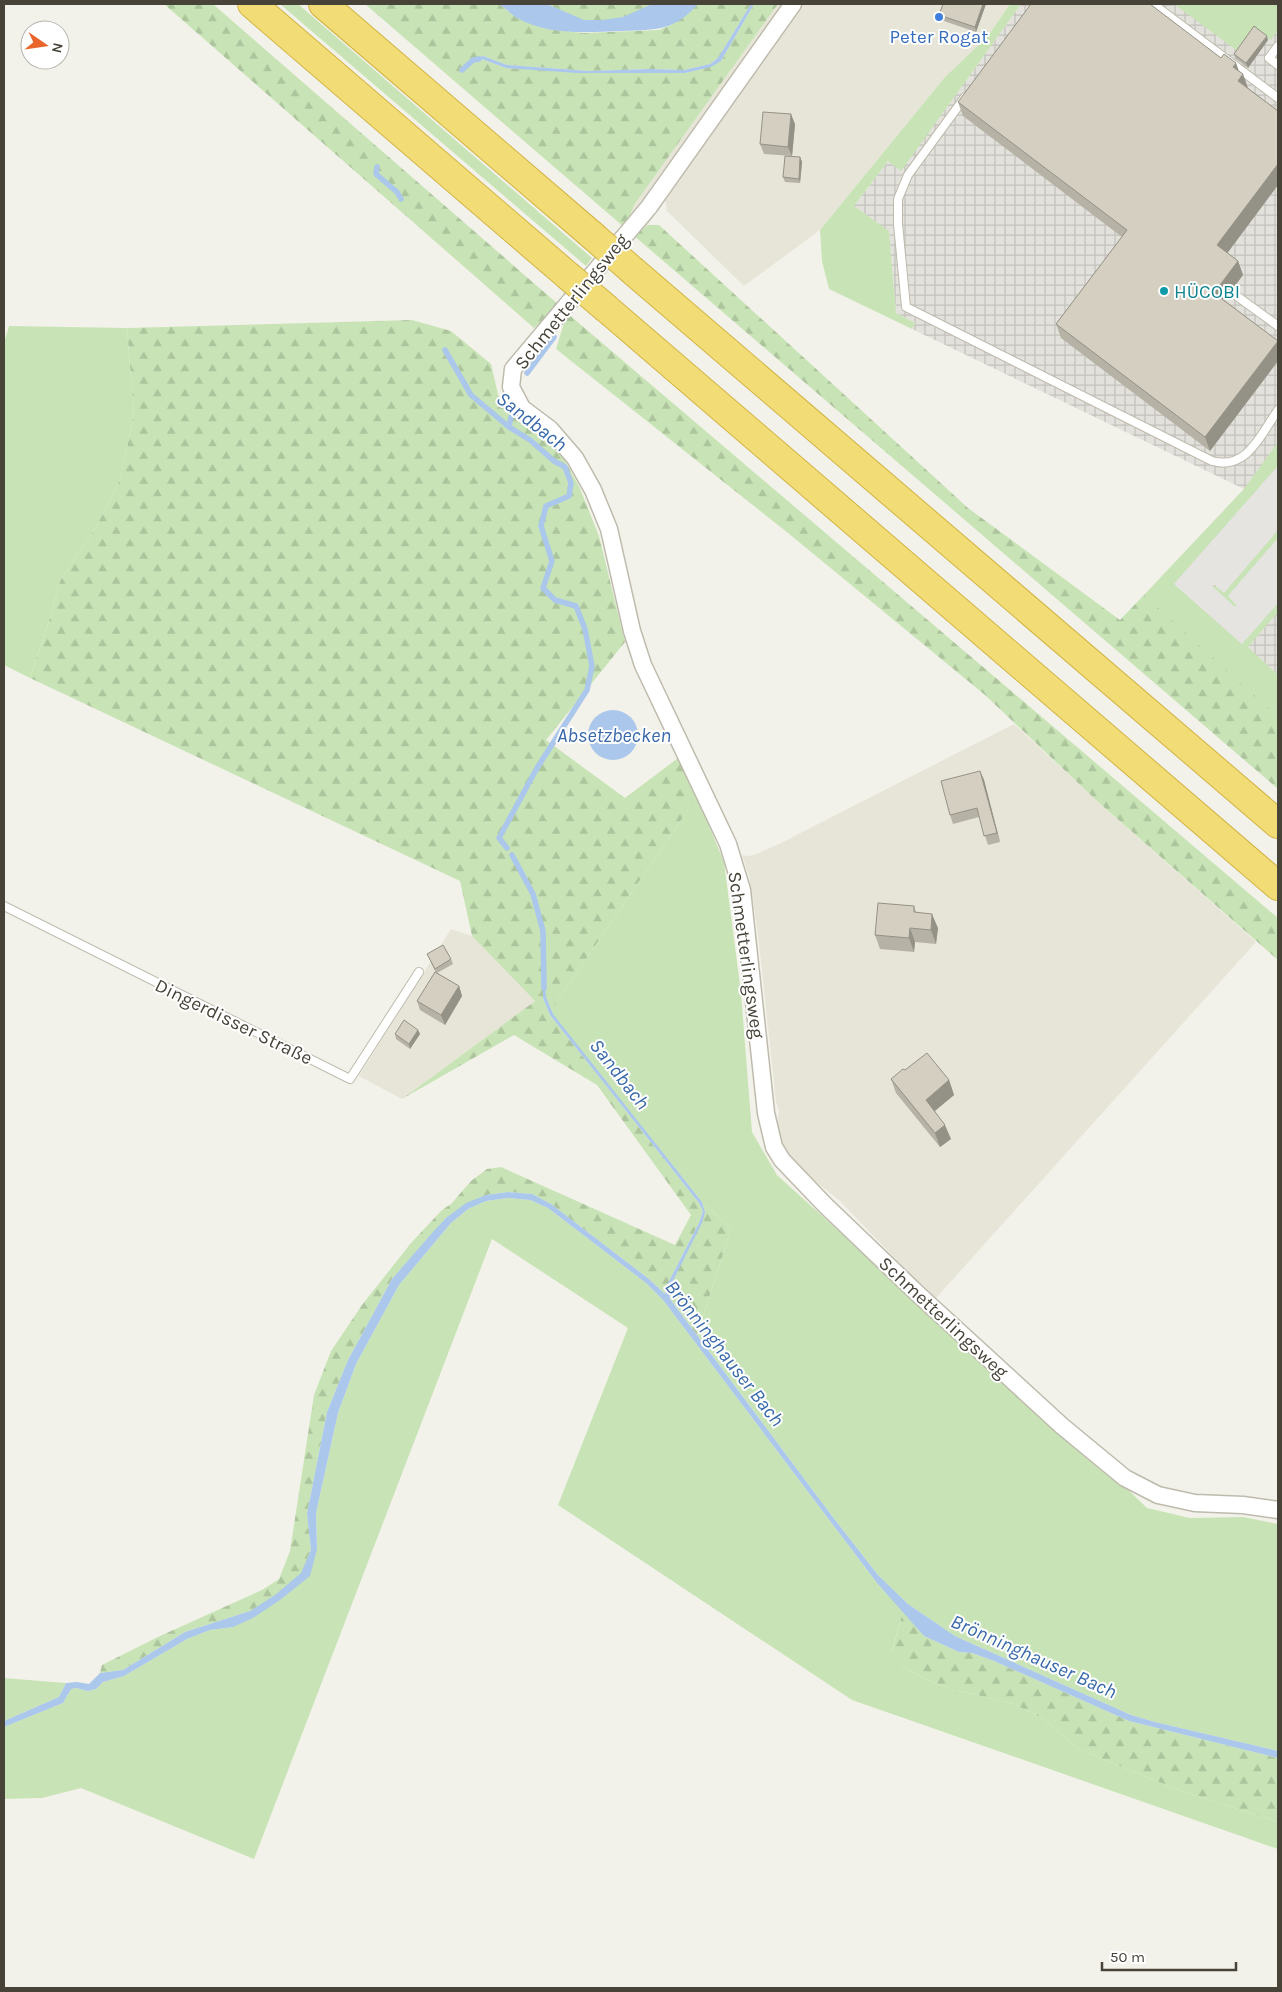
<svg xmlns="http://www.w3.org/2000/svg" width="1282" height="1992" font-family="Karla,sans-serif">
<defs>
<pattern id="industrial-grid" width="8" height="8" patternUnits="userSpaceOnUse" patternTransform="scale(1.25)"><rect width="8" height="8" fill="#e3e1db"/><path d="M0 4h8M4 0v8" fill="none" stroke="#c4c2bd"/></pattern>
<pattern id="forest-firs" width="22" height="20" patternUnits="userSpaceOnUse" patternTransform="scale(1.25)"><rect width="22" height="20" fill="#c8e4b6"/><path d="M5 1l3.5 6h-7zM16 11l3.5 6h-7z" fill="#adc59d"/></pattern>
</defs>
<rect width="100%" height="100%" fill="#f3f2ea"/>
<!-- residential -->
<g fill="#e7e5d8">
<polygon points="778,4 1010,4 988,36 945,77 820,230 744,286 667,211 665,200 648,225 633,235 625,228 634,205"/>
<polygon points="1014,724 1097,801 1256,942 936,1298 906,1270 840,1201 805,1173 783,1151 777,1131 779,1110 776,1102 758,934 749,876 742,855 747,856 754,855 777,845"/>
<polygon points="451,929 472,936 535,1001 402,1099 359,1076"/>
</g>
<!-- industrial -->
<polygon fill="url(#industrial-grid)" points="1021,4 1278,4 1278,749 1120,621 1244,489 912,329 915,323 896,313 889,232 854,206 888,161 901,170"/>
<!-- green -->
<g fill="#c8e4b6">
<polygon points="280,4 298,4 592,258 586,266"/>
<polygon points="1010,4 1021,4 901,171 888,161 854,206 889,231 896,313 915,323 912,329 829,289 822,261 820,230 945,77 988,36"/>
<polygon points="1174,4 1278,4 1278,31 1271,40 1256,31 1240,53"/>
<polygon points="9,326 127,328 134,415 120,480 97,525 60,581 51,615 30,678 4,665 4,343"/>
<polygon points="1278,442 1278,466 1174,584 1242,644 1278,603 1278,612 1248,647 1278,675 1278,717 1144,595 1244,489"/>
<polygon points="1278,530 1278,538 1228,596 1238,605 1234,607 1213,588 1213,585 1224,592"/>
<polygon points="697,797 724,862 741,993 752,1132 777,1175 985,1364 1114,1476 1147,1508 1190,1518 1243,1517 1278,1524 1278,1751 1155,1722 1131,1715 955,1636 908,1604 878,1575 832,1516 697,1335 731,1229 702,1202 567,1033 552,1014 551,1010"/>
<polygon points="508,1198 530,1200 548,1208 646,1283 663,1300 877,1583 903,1611 892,1651 903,1667 926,1679 952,1689 1014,1704 1044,1719 1078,1749 1176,1789 1278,1822 1278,1849 852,1700 558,1505 628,1328 492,1239 254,1859 81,1788 42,1798 4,1799 4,1727 63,1703 71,1689 76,1688 88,1691 96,1689 103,1682 124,1676 187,1639 210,1630 233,1627 317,1549 316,1513 338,1413 356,1364 399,1285 451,1223 468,1209 486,1201"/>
<polygon points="4,1678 66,1683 59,1697 4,1721"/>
</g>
<!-- forest -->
<g fill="url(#forest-firs)">
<polygon points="164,4 213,4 559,305 534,328"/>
<polygon points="365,4 499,4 517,18 547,29 583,33 659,30 671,25 698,4 751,4 718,58 710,64 684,70 649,69 588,71 507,65 483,56 472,59 462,69 463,70 474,61 482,59 506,68 589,73 685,73 702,69 721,61 754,4 778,4 634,205 625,228"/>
<path d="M547,4H652C633,15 606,25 583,20C572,17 558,9 547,4Z"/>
<polygon points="648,225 659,225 968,508 1120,620 1144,595 1278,717 1278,789 633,235"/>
<polygon points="567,313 1278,918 1278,960 1097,801 985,695 788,533 556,349"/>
<polygon points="412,320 451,331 491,364 498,394 505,409 522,424 539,435 563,457 579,486 599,536 625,642 546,740 625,798 678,758 697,797 551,1010 546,997 545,981 543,998 550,1015 699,1203 703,1211 699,1223 666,1287 665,1294 649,1279 551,1204 532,1194 508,1192 486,1195 446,1218 392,1279 348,1360 327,1412 307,1514 311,1550 301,1573 275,1595 250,1611 185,1632 123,1670 100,1673 102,1665 160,1636 262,1590 279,1579 290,1551 314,1395 331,1351 362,1305 411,1243 442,1210 451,1204 471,1181 487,1169 501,1167 675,1245 691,1215 597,1085 514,1035 402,1099 535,1001 472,936 460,881 30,678 51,615 60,581 97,525 120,480 134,415 127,328"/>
<polygon points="702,1202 731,1229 697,1335 670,1299 669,1289 705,1212"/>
<polygon points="903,1611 924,1636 959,1652 972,1653 994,1661 1129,1721 1278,1758 1278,1822 1176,1789 1078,1749 1044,1719 1014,1704 952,1689 926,1679 903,1667 892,1652"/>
</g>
<!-- parking -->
<polygon fill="#e5e4e1" points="1278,466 1278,530 1224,593 1215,585 1212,586 1234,606 1237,606 1228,596 1278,538 1278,603 1242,644 1174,584"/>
<!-- water -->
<g fill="#abc7eb">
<path d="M499,4H547L584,20H602L623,17L652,4H698C673,32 657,29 622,31C587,32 549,36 517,18C511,14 505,8 499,4Z"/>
<polygon points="751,4 754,4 721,61 711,67 685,73 577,73 506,68 482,59 474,61 472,59 483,56 507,65 589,71 649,69 684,70 710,64 718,58"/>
<circle cx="613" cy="735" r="25"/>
<polygon points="543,981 545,981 546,997 553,1014 702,1202 705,1212 702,1223 669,1289 670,1299 832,1516 878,1575 908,1604 955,1636 1131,1715 1155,1722 1278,1751 1278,1758 1129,1721 994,1661 972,1653 959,1652 924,1636 877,1583 663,1300 646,1283 548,1208 530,1200 508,1198 486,1201 468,1209 451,1223 399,1285 356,1364 338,1413 316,1513 317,1549 310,1576 280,1600 253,1618 233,1627 210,1630 187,1639 124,1676 103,1682 96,1689 88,1691 76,1688 71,1689 63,1703 4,1727 4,1721 59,1697 66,1683 77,1682 89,1684 100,1673 123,1670 185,1632 250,1611 275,1595 301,1573 311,1550 307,1514 327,1412 348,1360 392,1279 432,1233 446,1218 466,1203 486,1195 508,1192 532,1194 551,1204 649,1279 665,1294 666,1287 699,1223 703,1211 699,1203 550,1015 543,998"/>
</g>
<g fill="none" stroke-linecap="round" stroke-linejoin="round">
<!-- stream -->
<g stroke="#abc7eb" stroke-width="5.5">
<polyline points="462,70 473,60 479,59"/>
<polyline points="377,167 376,174 397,192 401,199"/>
<polyline points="445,350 471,395 509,427 530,440 554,461 565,467 571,483 569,496 546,506 541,526 552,561 543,588 555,600 576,606 585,629 592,666 587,690 537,768 499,838 507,848"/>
<polyline points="527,373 554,337"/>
<polyline points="509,427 511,417"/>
<polyline points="512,855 533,894 543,931 544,988"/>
</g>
<!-- lane casing -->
<g stroke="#bebbad" stroke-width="10">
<g id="lane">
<polyline points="1153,4 1278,98"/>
<polyline points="1278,46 1269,58 1278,65"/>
<path d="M965,97L908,175L898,199V224L906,307L1212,461C1247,471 1261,434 1278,410"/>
<polyline points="1238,297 1278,326"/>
<polyline points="4,906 350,1079 419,972"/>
</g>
</g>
<!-- street casing -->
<g stroke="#bebbad" stroke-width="19">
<polyline id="street" points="793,4 649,207 513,369 511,387 522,408 550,429 575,458 593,490 609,529 632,631 643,665 728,844 742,890 766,1113 774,1147 782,1160 825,1205 919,1295 1062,1426 1125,1478 1158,1495 1195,1503 1243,1505 1278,1510"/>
</g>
<!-- highway casing -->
<g stroke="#d1b446" stroke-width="30">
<g id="highway">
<polyline points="252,4 567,275"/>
<polyline points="323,4 593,236"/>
<polyline points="633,271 1278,824"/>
<polyline points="607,309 1278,886"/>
</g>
</g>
<!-- lane -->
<use href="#lane" stroke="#fff" stroke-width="8"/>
<!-- street -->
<use href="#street" stroke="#fff" stroke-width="16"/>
<!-- highway -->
<use href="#highway" stroke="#f2dc76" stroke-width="28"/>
<!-- highway-bridge casing -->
<g stroke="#d1b446" stroke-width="30" stroke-linecap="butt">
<g id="highway-bridge">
<polyline points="593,236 633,271"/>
<polyline points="567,275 607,309"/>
</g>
</g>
<!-- highway-bridge -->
<use href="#highway-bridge" stroke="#f2dc76" stroke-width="28"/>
</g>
<!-- wall -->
<g fill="#b6b2a5">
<polygon points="943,4 986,4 976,32 941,20 939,15"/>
<polygon points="1055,5 1239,71 1248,88 1278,111 1278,185 1227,253 1238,261 1243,275 1224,300 1278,342 1278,361 1210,451 1061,338 1056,324 1122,237 963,116 958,102"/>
<polygon points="1268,40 1248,68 1236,59 1234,54"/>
<polygon points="795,124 792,156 764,154 760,144"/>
<polygon points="800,157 802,162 800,183 785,182 783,177"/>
<polygon points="980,771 984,780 1000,842 988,845 979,817 953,824 950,815"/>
<polygon points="914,906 916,912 938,928 936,944 915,942 914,952 880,949 875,935"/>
<polygon points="427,954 451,959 453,964 437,973 459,986 462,996 445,1025 420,1010 417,1001 436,973"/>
<polygon points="418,1030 420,1034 410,1049 396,1039 395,1034"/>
<polygon points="905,1070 949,1080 954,1095 935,1111 951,1139 940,1147 896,1093 891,1079"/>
</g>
<!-- shaded-wall -->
<g fill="#949186">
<polygon points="983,4 986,4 976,32 975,27"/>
<polygon points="1267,36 1268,40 1248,68 1246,63"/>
<polygon points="1236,63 1241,77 1233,67"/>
<polygon points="1243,74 1248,88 1238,81"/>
<polygon points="791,114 795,124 792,156 788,147"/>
<polygon points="800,157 802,162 800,183 799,179"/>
<polygon points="1278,164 1278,185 1223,259 1217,245"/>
<polygon points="1238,261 1243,275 1219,307 1214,293"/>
<polygon points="1278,341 1278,361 1210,451 1205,437"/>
<polygon points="980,771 984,780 1000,842 997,833"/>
<polygon points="932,914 938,928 936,944 931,930"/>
<polygon points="910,928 915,942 914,952 909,938"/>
<polygon points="459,986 462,996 445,1025 441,1015"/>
<polygon points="418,1030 420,1034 410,1049 409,1044"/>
<polygon points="949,1080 954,1095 931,1114 926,1100"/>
<polygon points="945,1125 951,1139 940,1147 935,1133"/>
</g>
<!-- building -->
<g fill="#d4cfc0" stroke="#949186">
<polygon points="943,4 983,4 975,27 939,15"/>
<polygon points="1031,4 1054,4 1055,5 1056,4 1150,4 1221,58 1224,54 1236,63 1233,67 1243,74 1238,81 1278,111 1278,164 1217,245 1238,261 1214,293 1278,341 1205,437 1056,324 1127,230 958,102"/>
<polygon points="1254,26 1267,36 1246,63 1234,54"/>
<polygon points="763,112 791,114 788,147 760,144"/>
<polygon points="785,156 800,157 799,179 783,177"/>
<polygon points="980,771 997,833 984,836 977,808 950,815 941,781"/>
<polygon points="878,903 914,906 914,912 932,914 931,930 910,928 909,938 875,935"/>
<polygon points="443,945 451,959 435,969 427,954"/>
<polygon points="435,972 459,986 441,1015 417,1001"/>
<polygon points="404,1020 418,1030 409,1044 395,1034"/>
<polygon points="927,1053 949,1080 926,1100 945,1125 935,1133 891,1079 903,1069 905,1070"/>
</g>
<!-- markers -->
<circle fill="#3f7fe0" stroke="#fff" stroke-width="2" cx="939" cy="17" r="5"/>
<circle fill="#0f9aa8" stroke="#fff" stroke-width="2" cx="1164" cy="291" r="5"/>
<g text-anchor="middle" stroke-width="4" stroke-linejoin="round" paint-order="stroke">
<!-- shop labels -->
<g font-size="19" fill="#366cbe" stroke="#fff">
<text x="939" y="43">Peter Rogat</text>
</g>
<!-- culture labels -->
<g font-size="19" fill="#0d838f" stroke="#fff" text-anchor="start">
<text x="1174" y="298">HÜCOBI</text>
</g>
<!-- street labels -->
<g font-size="19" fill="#474338" stroke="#fff">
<text transform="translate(571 301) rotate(-51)" y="7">Schmetterlingsweg</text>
<text transform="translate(747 955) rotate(82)" y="7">Schmetterlingsweg</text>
<text transform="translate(234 1021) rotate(26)" y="7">Dingerdisser Straße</text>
<text transform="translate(944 1317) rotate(43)" y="7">Schmetterlingsweg</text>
</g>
<!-- water labels -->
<g font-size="20" font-style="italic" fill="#3969ab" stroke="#fff">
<text transform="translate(532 421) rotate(38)" y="7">Sandbach</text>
<text x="614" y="742">Absetzbecken</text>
<text transform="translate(620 1074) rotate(52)" y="7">Sandbach</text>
<text transform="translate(725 1353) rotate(52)" y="7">Brönninghauser Bach</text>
<text transform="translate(1034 1656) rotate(24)" y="7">Brönninghauser Bach</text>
</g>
</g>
<!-- border -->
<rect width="1282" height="1992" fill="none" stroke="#474338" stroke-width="10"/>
<!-- north arrow -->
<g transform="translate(45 45) rotate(103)"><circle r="24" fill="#ffffff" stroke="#b5b4af"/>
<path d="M0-4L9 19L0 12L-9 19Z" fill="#e9652b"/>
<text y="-8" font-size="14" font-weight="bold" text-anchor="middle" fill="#474338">N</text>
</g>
<!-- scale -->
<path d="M1102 1962v8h134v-8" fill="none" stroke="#474338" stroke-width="2.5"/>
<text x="1110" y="1962" font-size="15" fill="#474338" stroke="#ffffff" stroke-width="4" paint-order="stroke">50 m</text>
</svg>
